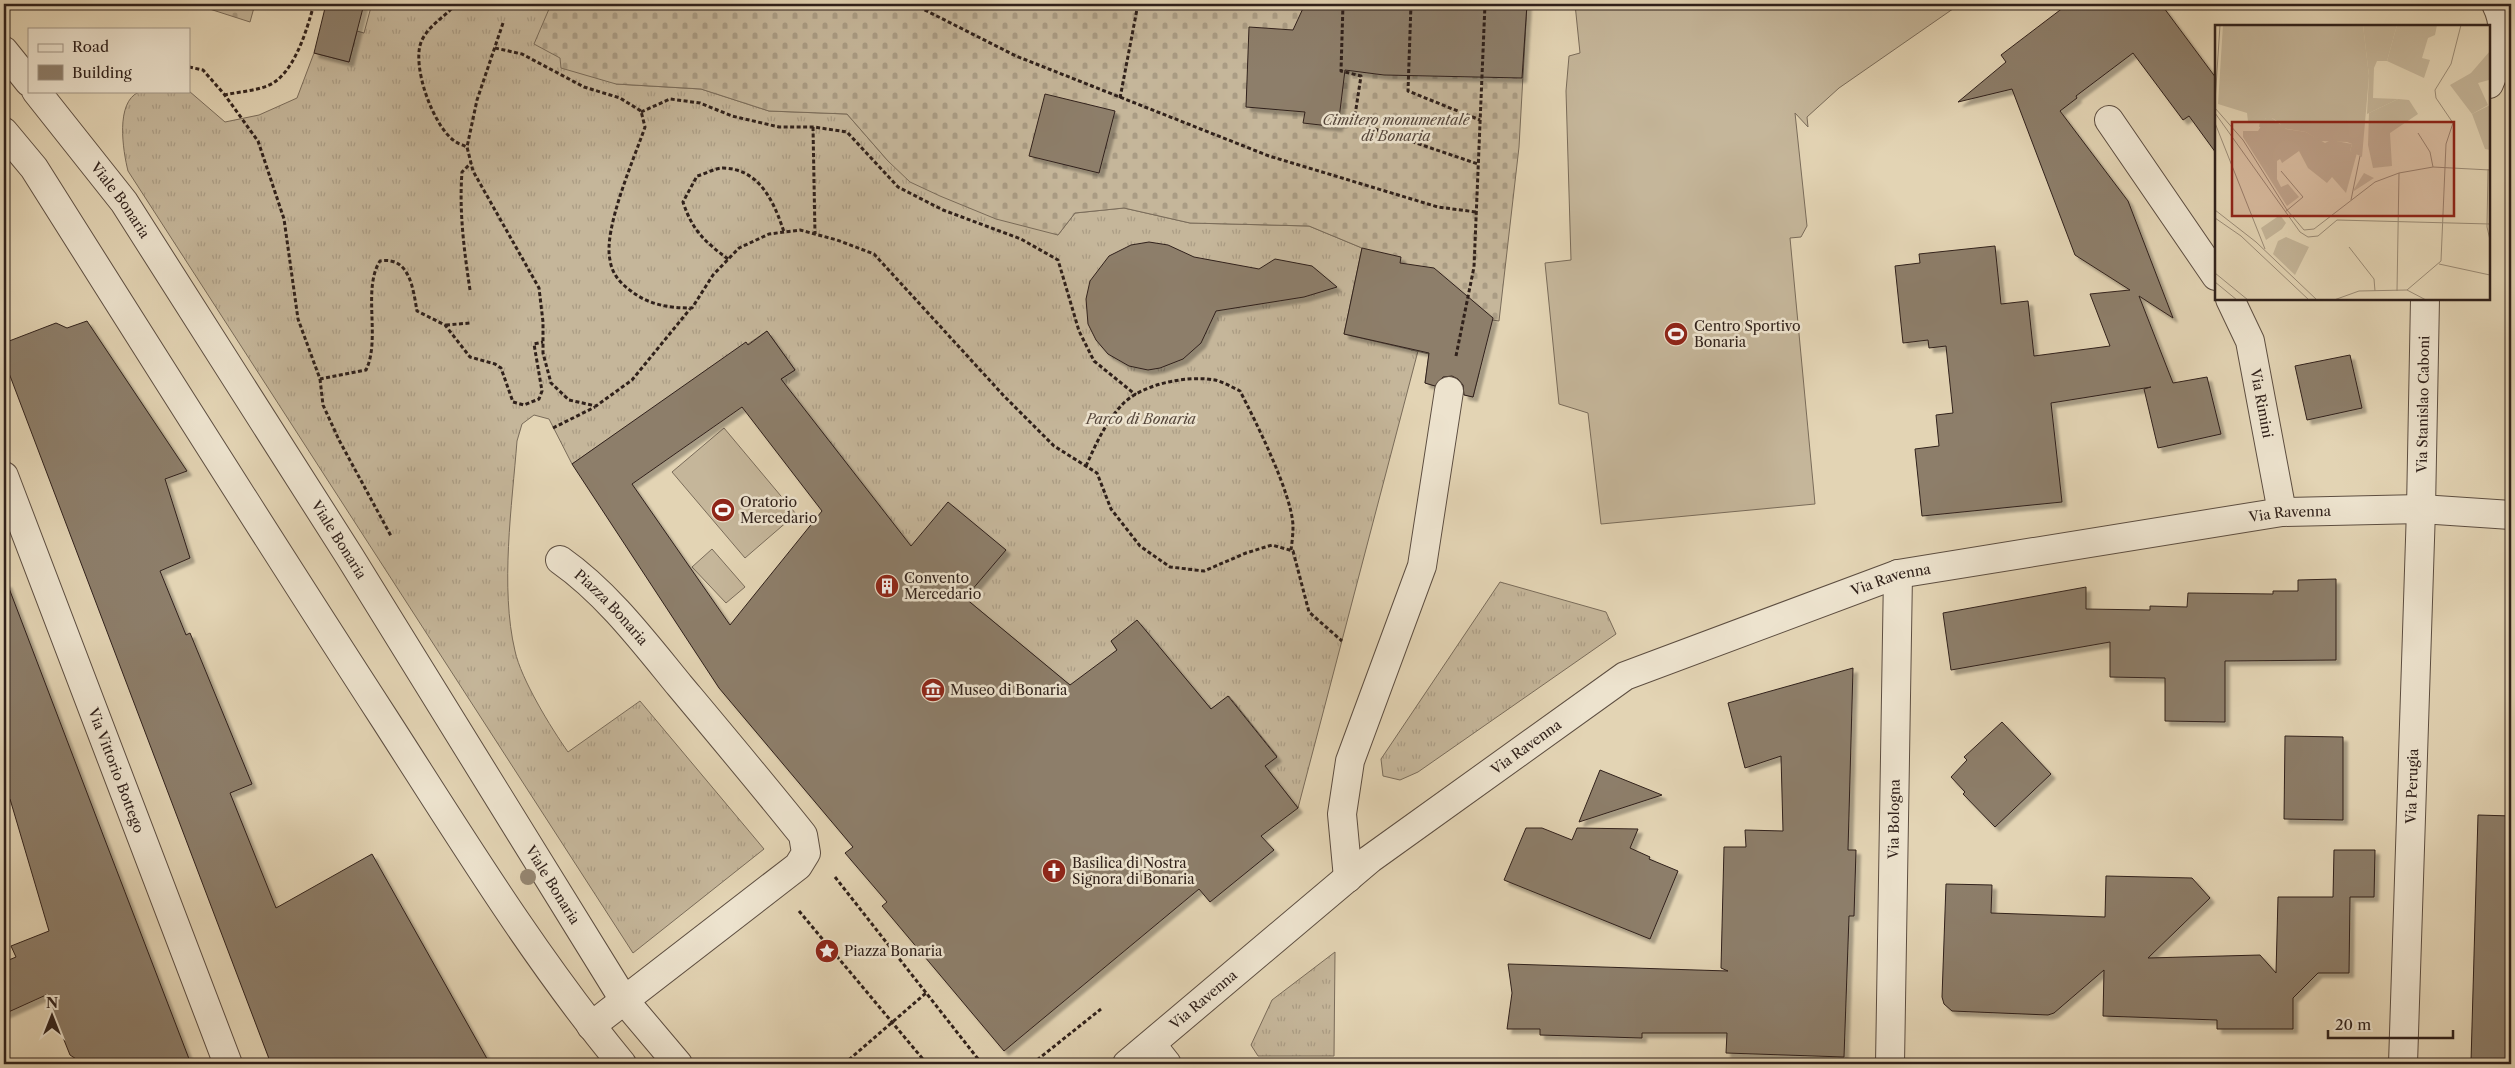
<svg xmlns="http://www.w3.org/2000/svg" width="2515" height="1068" font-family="'Libre Caslon Text',serif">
<defs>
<pattern id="grass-tufts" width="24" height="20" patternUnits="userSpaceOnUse" patternTransform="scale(1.25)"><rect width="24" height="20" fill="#c5b69a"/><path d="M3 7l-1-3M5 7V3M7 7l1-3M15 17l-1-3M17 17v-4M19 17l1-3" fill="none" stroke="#aa9c84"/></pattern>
<pattern id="cemetery-stones" width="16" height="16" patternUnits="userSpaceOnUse" patternTransform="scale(1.25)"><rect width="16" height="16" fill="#c5b69a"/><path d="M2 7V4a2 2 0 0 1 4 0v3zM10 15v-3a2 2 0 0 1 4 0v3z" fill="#aa9c84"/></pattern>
<filter id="shadow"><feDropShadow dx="4.5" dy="4.5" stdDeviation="1" flood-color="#0004"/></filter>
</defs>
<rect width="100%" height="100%" fill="#e3d4b4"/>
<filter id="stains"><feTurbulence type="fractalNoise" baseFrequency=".004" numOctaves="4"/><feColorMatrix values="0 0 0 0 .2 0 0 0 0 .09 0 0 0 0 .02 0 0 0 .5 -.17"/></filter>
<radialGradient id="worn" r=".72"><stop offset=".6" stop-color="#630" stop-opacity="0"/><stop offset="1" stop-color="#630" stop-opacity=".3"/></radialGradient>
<!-- grass -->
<g fill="url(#grass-tufts)" stroke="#7a6c5a">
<path d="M368,4H542L549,9L616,84L701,89L769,111L847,114L888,161L1058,235L1075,213L1124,208L1190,223L1309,226L1362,248L1411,350L1418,351L1298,808L1265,766L1277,756L1229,696L1211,709L1137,621L1111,641L1117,650L1078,692L866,516L781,379L795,370L767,331L572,464L549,419L534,415L522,424L517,441C512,505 500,588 515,651C521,679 551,728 568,752L640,701L764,849L633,953L128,171C123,151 115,102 139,92C151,87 176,93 189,91L225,122L259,115L297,98L314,53L349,62L357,31L364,33L371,7H368Z"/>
<polygon points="1500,582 1606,612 1616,634 1418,772 1400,780 1383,776 1381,759"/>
<polygon points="1335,952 1334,1056 1258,1056 1251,1045 1272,1000"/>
</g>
<!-- cemetery -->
<g fill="url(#cemetery-stones)" stroke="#7a6c5a">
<polygon points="194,4 255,4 250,22"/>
<polygon points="542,4 1527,4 1519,147 1499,321 1486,319 1476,373 1479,373 1473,397 1425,383 1429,354 1344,334 1362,248 1309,226 1190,223 1124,208 1075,213 1058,235 996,219 940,196 910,182 888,161 847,114 769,111 701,89 616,84 561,68 560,58 534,44 549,9"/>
</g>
<!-- garden -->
<g fill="#c5b69a" stroke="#7a6c5a">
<polygon points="1575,4 1960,4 1839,88 1807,117 1808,127 1795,113 1807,226 1801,237 1790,238 1815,504 1601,524 1588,413 1559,404 1545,263 1571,260 1566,91 1569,56 1580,53"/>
<polygon points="724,428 796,514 745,558 672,472"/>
<polygon points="712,549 745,587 726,603 692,567"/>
</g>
<!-- building -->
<g fill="#8d7e6b" stroke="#30211b" fill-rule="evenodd" filter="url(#shadow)">
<polygon points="326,4 364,4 349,62 314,53"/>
<polygon points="1305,4 1527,4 1522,78 1384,75 1345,70 1338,127 1303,123 1305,112 1246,107 1249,27 1293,30"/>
<polygon points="2068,4 2161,4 2216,78 2216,153 2189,116 2183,120 2133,53 2076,96 2077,98 2060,111 2128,201 2173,318 2139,296 2173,383 2207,377 2221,434 2158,448 2144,389 2151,387 2051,403 2062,502 1922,516 1915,449 1939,446 1936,415 1953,413 1946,346 1929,348 1928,340 1903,343 1895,266 1920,263 1919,254 1995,246 2001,304 2028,301 2034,356 2110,346 2090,294 2130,290 2075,255 2012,89 1958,102 2006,62 2001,55"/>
<polygon points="1045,94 1115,111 1099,173 1029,156"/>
<polygon points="1149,242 1168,245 1194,257 1259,269 1275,259 1312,266 1337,287 1304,297 1216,311 1201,343 1183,359 1160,368 1148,370 1129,366 1108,354 1096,340 1088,324 1086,299 1090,281 1109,256 1131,245"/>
<polygon points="1362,248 1401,257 1400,263 1434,268 1493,318 1473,397 1464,395 1463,385 1458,379 1452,376 1443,377 1435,386 1425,383 1429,353 1344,334"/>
<polygon points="87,321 187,471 165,479 190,558 160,571 186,635 190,633 252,784 230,793 276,908 372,854 490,1064 271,1064 4,360 4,343 56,323 67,328"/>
<path d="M767,331L795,370L781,379L911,546L948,502L1006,550L965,598L1070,685L1117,650L1111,641L1137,620L1211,709L1228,696L1277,757L1265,766L1298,808L1261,836L1274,850L1210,902L1199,889L1004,1051L882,906L887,902L845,853L853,847L719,688L572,464L746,342L748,345ZM742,407L822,511L730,625L632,484Z"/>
<polygon points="2350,355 2362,408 2307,420 2295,366"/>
<polygon points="2336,579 2336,660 2225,661 2225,722 2165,721 2165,678 2110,677 2110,642 1951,670 1943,613 2086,587 2086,609 2150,610 2150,606 2187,607 2188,593 2273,594 2273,591 2298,591 2298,580"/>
<polygon points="7,583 105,840 191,1064 120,1064 116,1062 84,1064 70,1055 46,995 4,1014 4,962 16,957 11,946 49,931 10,799 4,796 4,584"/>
<polygon points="1853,668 1848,850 1856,850 1854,916 1849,916 1844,1057 1726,1053 1727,1033 1642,1033 1642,1038 1540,1035 1540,1029 1507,1029 1512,993 1508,964 1728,971 1721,968 1724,847 1746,847 1745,830 1783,831 1781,756 1745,768 1728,703"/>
<polygon points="2002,722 2051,774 1995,827 1963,794 1965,792 1951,777 1967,760 1964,757"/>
<polygon points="2285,736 2343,737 2343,820 2284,819"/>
<polygon points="1600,770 1662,795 1579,822"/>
<polygon points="2478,815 2511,816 2511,1063 2471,1062"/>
<polygon points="1526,828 1542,828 1572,840 1577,828 1638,829 1630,848 1650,857 1649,859 1678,871 1650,939 1504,880"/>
<polygon points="2334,850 2375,850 2374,897 2350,897 2349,973 2318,973 2293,998 2293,1029 2217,1029 2217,1020 2103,1016 2104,970 2054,1013 2048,1015 1952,1011 1944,1004 1942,997 1946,884 1992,885 1991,913 2105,917 2106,876 2192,878 2210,898 2148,958 2260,955 2276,973 2278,897 2333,897"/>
</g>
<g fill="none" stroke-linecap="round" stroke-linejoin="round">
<!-- minor casing -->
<g stroke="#5d4e41" stroke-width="30">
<g id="minor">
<polyline points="4,51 29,82"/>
<path d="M2489,84C2500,58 2510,31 2496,4"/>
<path id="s1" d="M36,91L124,202L350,557L624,1000L678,1064"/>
<polyline points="2109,120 2216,276"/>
<path d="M4,132L34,168C150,352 266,536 384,718C460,836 533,956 622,1064"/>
<path id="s2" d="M2230,299L2250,341L2282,512"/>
<path id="s3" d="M4,476L228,1064"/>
<path id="s4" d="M560,560C607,593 644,642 680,686C721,735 763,785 803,835L806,853L798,866L591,1026"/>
<polyline points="1348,878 1342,814 1350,761 1422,566 1449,391"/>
<polyline points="1152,1045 1167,1064"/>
<path id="s5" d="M1127,1064L1370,859L1625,676L1898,574L2282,512L2421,509L2511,515"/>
<path id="s6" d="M1890,1064L1898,574"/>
<path id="s7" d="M2403,1064L2421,509L2425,299"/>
</g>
</g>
<!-- path -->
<g stroke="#30211b" stroke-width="3" stroke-dasharray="4 2.5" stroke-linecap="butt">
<path d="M456,4C445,17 430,24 422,40C410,64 434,129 456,142C459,144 463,145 467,147"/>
<polyline points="913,4 1016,56 1269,156 1438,207 1476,212"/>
<polyline points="1343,4 1341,71 1361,76 1354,122 1478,164"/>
<polyline points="1411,4 1408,91 1480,120"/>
<polyline points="503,23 477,100 467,147 473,171 539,288 543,322 543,353 551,383 569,400 596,406 632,380 690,309"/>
<path d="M495,48L522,54L584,87L620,98L641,111L645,127C634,159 603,229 610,260C612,274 620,283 631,291C649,305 669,308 692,308L713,275L739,248L769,234L800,230L837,240L874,254L1004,396L1054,446L1097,473L1111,509L1140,546L1170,567L1204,571L1246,553L1272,545L1293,551L1309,612L1342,641"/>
<path d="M189,67L203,70L224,94L258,141L284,219L298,319L320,379L366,370C381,339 362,289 380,261C410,256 413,289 417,311L445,325L470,357L495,364L501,368L513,402L524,405L539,399L542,391L534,344L543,342"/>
<path d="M224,95C238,92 254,91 267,86C294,76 307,29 314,4"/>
<polyline points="1120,98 1138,4"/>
<polyline points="641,112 670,99 700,103 732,116 779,127 814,127 847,132 898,187 943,210 1021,239 1058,260 1079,331 1094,361 1136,395"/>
<polyline points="813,127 815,234"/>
<path d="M728,259C705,242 692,230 683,202L697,176C705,174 715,168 723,168C760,169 774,202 784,232"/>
<path d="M470,290C464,250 459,211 462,172L471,163"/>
<polyline points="446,325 470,323"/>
<polyline points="1456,356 1474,267 1485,4"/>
<polyline points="320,379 323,405 339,440 391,536"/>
<polyline points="553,428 595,407"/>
<path d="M1086,466C1095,446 1105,423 1121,406C1140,384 1187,375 1215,380C1223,382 1232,387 1240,391C1255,420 1293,496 1293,527C1293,534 1292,543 1291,550"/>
<polyline points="835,877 982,1064"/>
<polyline points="799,911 927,1064"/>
<polyline points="844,1064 926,993"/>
<polyline points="1032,1064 1101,1009"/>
</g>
<!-- minor -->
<use href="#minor" stroke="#ede3ce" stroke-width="28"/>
</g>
<!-- trees -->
<circle fill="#958671" cx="528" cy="877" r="8"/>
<!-- icons -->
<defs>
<g id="stadium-disc" transform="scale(1.25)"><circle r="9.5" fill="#8f2418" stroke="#ede3ce"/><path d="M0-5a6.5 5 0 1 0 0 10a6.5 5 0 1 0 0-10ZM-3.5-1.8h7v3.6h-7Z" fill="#fff"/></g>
<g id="building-disc" transform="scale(1.25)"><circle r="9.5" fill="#8f2418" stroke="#ede3ce"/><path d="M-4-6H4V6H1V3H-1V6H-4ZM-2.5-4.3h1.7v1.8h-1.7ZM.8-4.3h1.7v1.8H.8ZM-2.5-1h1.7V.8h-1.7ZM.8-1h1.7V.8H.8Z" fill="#fff"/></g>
<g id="museum-disc" transform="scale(1.25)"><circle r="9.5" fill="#8f2418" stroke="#ede3ce"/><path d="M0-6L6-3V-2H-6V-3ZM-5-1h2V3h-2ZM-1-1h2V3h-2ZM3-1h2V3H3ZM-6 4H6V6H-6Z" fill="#fff"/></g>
<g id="church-disc" transform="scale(1.25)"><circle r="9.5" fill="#8f2418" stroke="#ede3ce"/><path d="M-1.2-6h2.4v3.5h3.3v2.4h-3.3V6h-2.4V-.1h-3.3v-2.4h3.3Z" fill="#fff"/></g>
<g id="sight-disc" transform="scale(1.25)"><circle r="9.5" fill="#8f2418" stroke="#ede3ce"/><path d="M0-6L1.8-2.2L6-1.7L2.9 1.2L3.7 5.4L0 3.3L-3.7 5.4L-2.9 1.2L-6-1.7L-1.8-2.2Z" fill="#fff"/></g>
</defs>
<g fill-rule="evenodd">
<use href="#stadium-disc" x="1676" y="334"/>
<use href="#stadium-disc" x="723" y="510"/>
<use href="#building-disc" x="887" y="586"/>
<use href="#museum-disc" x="933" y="690"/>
<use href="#church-disc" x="1054" y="871"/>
<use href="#sight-disc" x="827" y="951"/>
</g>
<g text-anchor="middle" stroke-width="5" stroke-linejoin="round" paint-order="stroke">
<!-- park labels -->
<g font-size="14" font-style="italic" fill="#55463b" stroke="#ede3ce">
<text x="1396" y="125">Cimitero monumentale<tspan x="1396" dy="16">di Bonaria</tspan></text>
<text x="1141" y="424">Parco di Bonaria</text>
</g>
<!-- street labels -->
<g font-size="14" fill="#30211b" stroke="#ede3ce">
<text dy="5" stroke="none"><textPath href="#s1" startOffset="138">Viale Bonaria</textPath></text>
<text dy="5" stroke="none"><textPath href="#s2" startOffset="110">Via Rimini</textPath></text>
<text dy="5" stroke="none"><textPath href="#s7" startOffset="660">Via Stanislao Caboni</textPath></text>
<text dy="5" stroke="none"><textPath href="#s5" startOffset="1320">Via Ravenna</textPath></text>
<text dy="5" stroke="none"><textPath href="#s1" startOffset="542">Viale Bonaria</textPath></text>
<text dy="5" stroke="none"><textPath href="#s5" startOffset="915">Via Ravenna</textPath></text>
<text dy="5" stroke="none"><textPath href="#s4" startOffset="70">Piazza Bonaria</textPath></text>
<text dy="5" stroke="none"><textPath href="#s5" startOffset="510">Via Ravenna</textPath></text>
<text dy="5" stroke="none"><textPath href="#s3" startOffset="315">Via Vittorio Bottego</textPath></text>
<text dy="5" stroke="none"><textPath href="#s7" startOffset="278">Via Perugia</textPath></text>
<text dy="5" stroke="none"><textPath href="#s6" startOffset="245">Via Bologna</textPath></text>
<text dy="5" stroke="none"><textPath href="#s1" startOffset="948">Viale Bonaria</textPath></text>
<text dy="5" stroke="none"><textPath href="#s5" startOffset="100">Via Ravenna</textPath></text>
</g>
<!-- poi labels -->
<g font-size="14" fill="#30211b" stroke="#ede3ce" text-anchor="start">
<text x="1694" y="331">Centro Sportivo<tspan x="1694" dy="16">Bonaria</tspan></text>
<text x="740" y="507">Oratorio<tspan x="740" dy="16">Mercedario</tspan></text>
<text x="904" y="583">Convento<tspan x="904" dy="16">Mercedario</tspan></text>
<text x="950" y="695">Museo di Bonaria</text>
<text x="1072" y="868">Basilica di Nostra<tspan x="1072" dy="16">Signora di Bonaria</tspan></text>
<text x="844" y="956">Piazza Bonaria</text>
</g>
</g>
<!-- overview -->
<g transform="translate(2215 25)">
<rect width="275" height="275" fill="#e3d4b4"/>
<path d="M148,0H182L172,36H162L159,43L158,73L183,74L152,89L154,51ZM275,80V125L270,124L257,89ZM51,93H57L71,104L91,107L110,118L116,115L137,119L135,126L142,128L131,168L117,152L112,158L93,143L84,126L67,138L65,134L62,136V154L66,162L73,159L84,172L72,181L28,112V106H43ZM149,148L159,153L139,166V164ZM65,190L71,198L67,204L51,215L46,203ZM71,212L94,222L80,250L58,229L63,216Z" fill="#c5b69a"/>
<path d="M8,0H148L154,51L147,132L135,126L137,119L132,117L105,116L91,107L66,103L65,98L57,93H51L47,102H44L45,96L33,97L32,88L3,79Z" fill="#c5b69a"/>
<path d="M182,0H222L220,10L213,13L207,33L215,35L209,53L172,36ZM275,26L274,55L263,58L273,80L257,89L235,60L256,48ZM183,74L194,75L203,89L175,108L177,141L158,143L153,120L154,88Z" fill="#c5b69a"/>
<path fill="none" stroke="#9b8c77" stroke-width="1" d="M0,77L5,0M0,83L28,115L72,185L89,205L99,204L160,157L184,148L218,142L275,145M0,88L85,207L93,212L103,211L122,195M0,98L50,224M203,108L215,127L218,142M273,144L272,202L275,215M66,146L88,172L70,187M136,175L145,131M0,185L41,217L102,275M0,193L26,211L94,275M122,195L275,199M134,222L159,254L160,266M224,239L275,250M0,248L33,275M0,257L22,275M192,265L211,275M182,266L184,148M119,275L144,266L192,265L226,236L231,119L238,98L221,73L220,65L236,39L246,0"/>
<path fill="#8f2418" fill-opacity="0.15" stroke="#8f2418" stroke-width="2.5" d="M17,97H239V191H17Z"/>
<rect width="275" height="275" fill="none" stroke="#30211b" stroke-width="2.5"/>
</g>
<!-- margin -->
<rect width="2515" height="1068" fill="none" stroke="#e3d4b4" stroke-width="20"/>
<rect x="5" y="5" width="2505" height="1058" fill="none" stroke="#30211b" stroke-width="2.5"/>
<rect x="10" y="10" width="2495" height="1048" fill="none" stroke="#30211b"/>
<!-- legend -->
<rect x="28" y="28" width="162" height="65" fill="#ede3ce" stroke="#a19586"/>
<rect x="38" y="44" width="25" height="8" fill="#ede3ce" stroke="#a19586"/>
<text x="72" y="52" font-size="15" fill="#30211b">Road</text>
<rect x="38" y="65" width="25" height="15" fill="#8d7e6b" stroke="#a19586"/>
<text x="72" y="78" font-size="15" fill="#30211b">Building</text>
<!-- north arrow -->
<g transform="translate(52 1016)" stroke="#ede3ce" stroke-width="4" paint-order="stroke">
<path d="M0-4L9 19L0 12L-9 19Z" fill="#30211b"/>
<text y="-8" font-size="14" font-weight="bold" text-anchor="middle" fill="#30211b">N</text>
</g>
<!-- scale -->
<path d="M2328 1030v8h125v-8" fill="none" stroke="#30211b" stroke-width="2.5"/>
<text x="2335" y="1030" font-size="15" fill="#30211b" stroke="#ede3ce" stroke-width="4" paint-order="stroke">20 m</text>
<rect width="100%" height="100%" filter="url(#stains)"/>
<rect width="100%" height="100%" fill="url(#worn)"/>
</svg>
